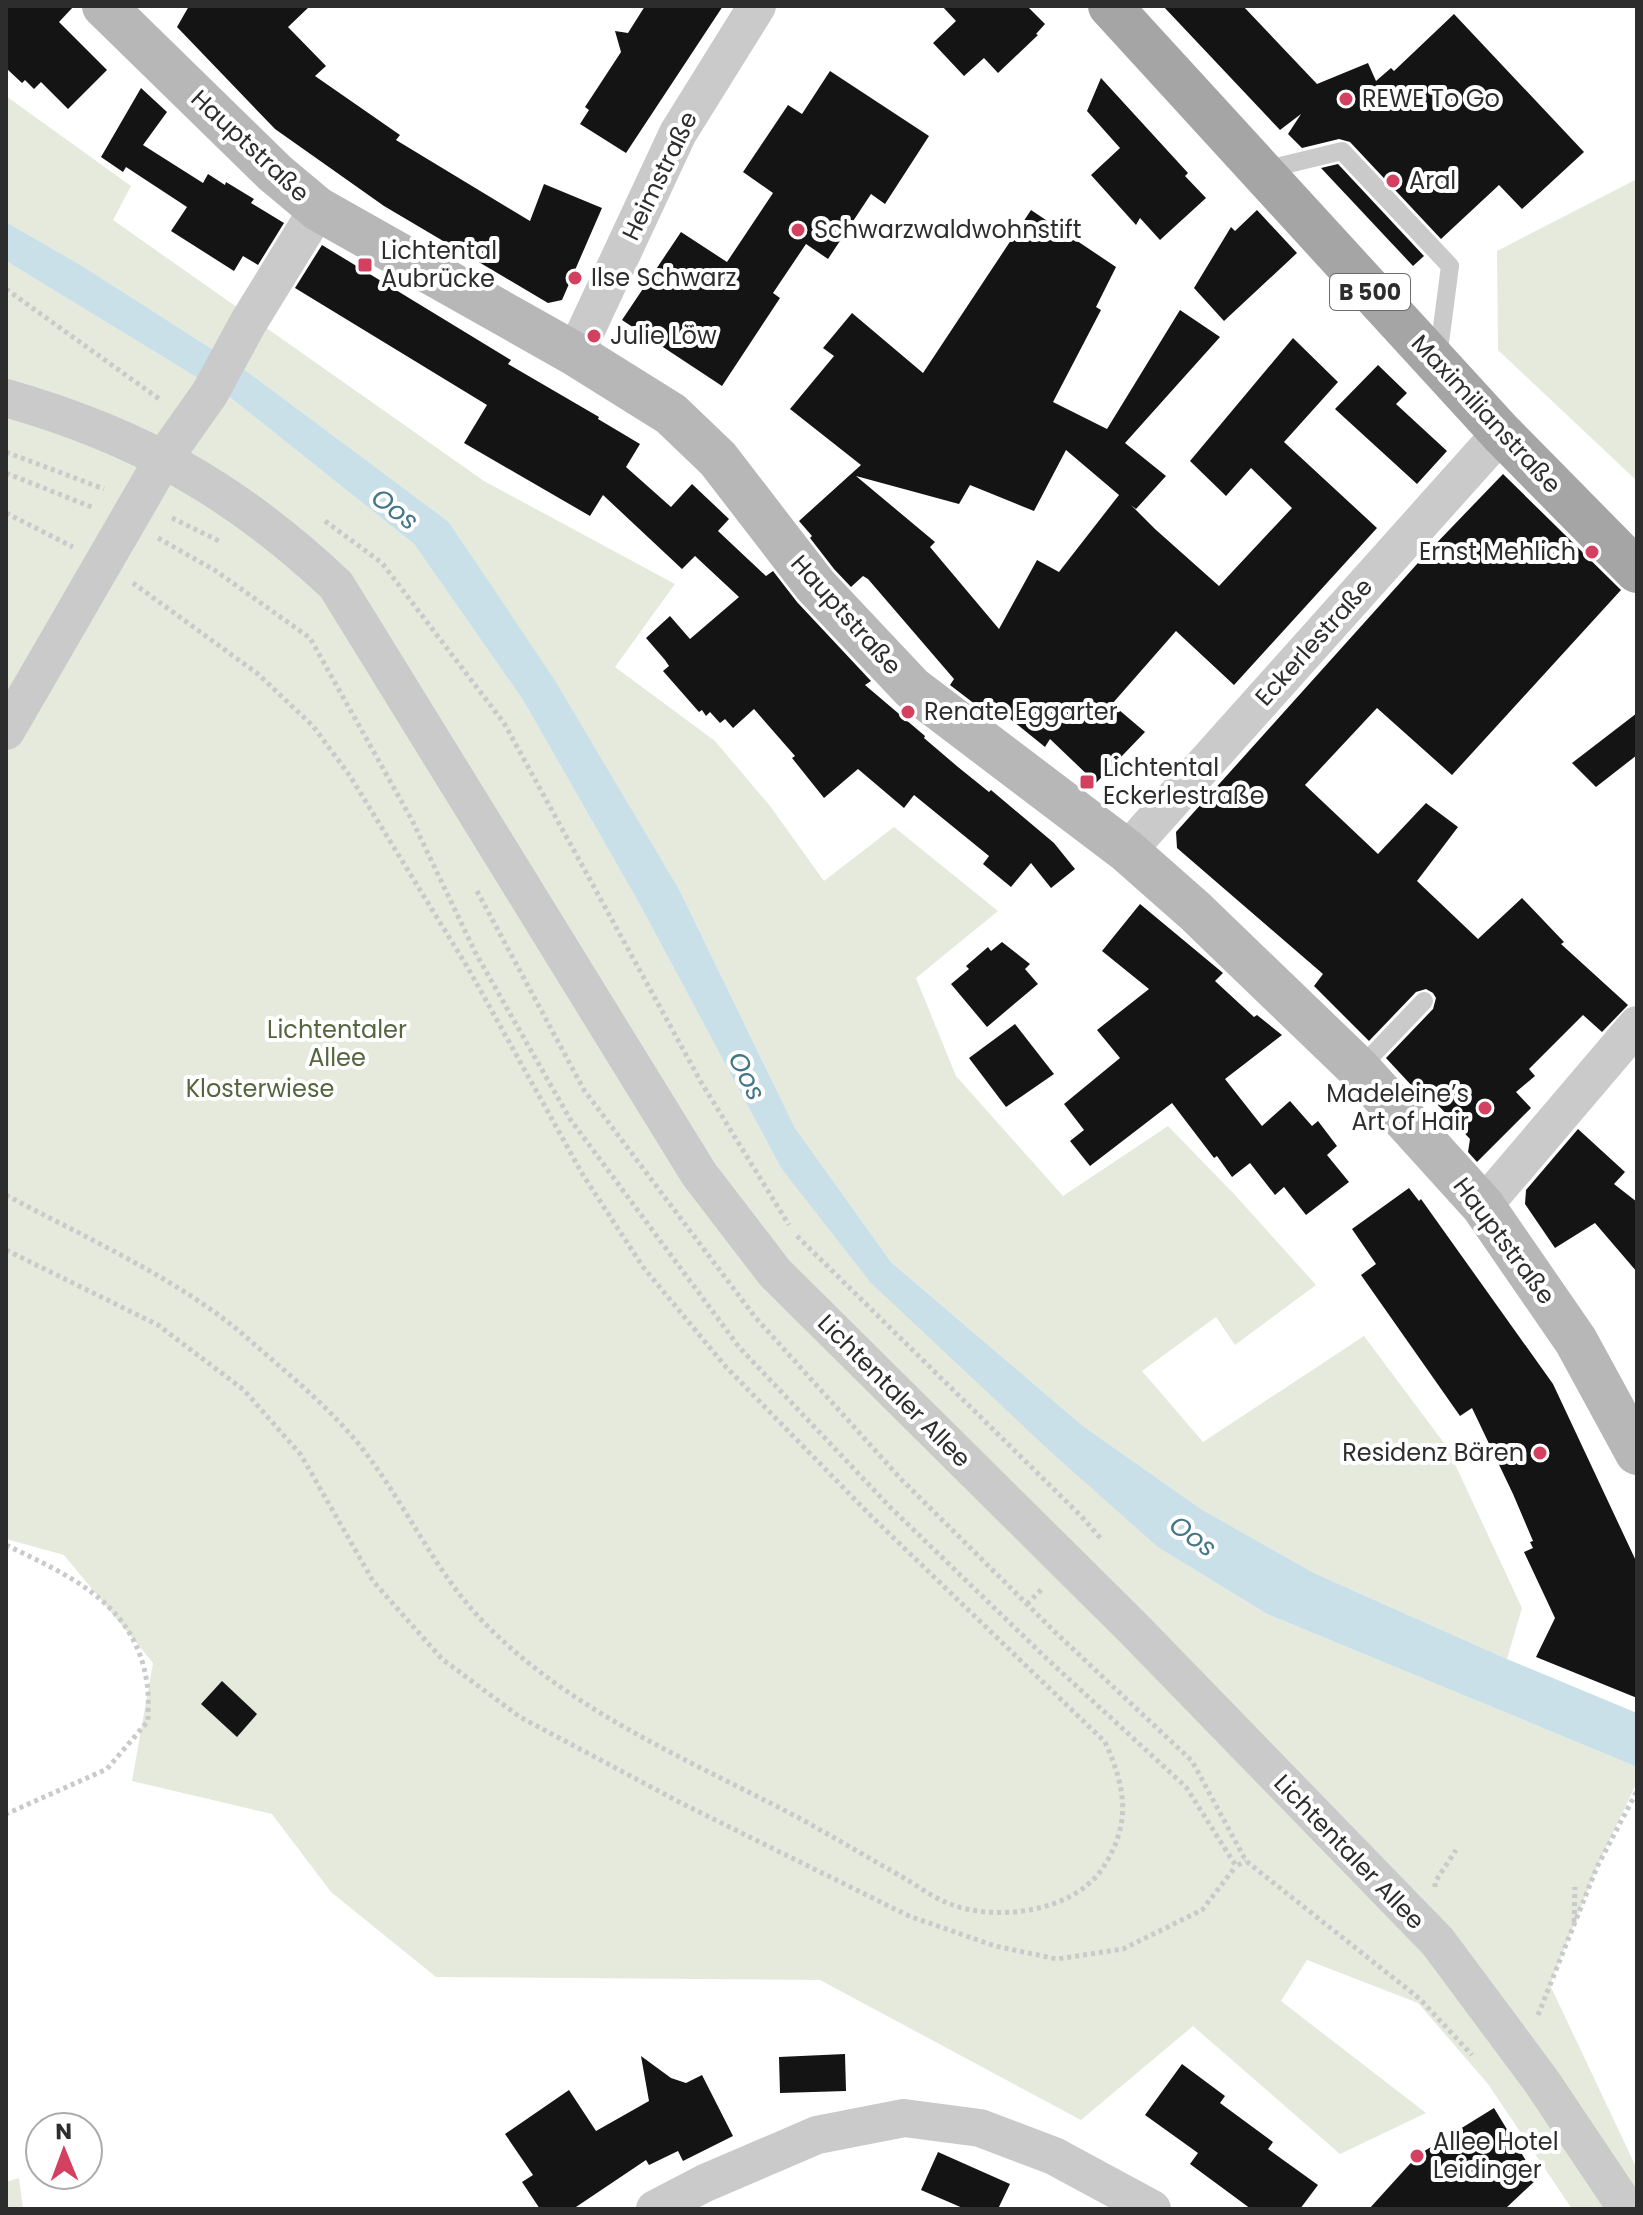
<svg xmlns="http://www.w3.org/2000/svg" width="1643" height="2215" font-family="Poppins,sans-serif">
<rect width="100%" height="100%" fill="#fff"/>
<!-- green -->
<g fill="#e5eadc">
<polygon points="6,96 131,186 113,220 484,481 675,584 615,667 715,741 770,806 824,881 894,827 998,911 916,978 956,1076 1063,1196 1168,1126 1235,1195 1316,1285 1235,1345 1216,1317 1142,1371 1203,1442 1364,1336 1447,1447 1522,1608 1507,1659 1314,1573 1201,1509 1083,1426 891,1262 795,1128 679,889 554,680 449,522 248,372 84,267 6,222"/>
<polygon points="1637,179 1637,481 1498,350 1497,251"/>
<polygon points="6,261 232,399 414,544 523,700 640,905 781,1168 1159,1548 1267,1614 1637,1767 1637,1782 1597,1867 1550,1985 1637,2169 1637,2209 1572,2209 1488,2084 1418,2003 1307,1960 1281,2001 1426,2113 1340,2154 1193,2026 1081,2120 820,1980 436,1977 331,1892 272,1814 132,1781 153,1663 64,1555 6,1539"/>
<polygon points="19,2178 23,2209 6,2209 6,2182"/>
</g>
<!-- water -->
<polygon fill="#cae0e8" points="6,222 84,267 248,372 449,522 554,679 679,889 795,1128 891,1262 1083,1426 1201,1509 1314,1573 1507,1659 1637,1713 1637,1767 1267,1614 1159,1548 1052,1453 871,1283 781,1168 640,905 523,700 414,544 232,399 6,261"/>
<!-- building -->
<g fill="#141414" fill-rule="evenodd">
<polygon points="6,6 74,6 59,22 107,70 68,109 41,82 34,89 25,80 22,83 6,68"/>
<polygon points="189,6 310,6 288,27 326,66 315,76 400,135 396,140 530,221 544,184 602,208 562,300 548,303 384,206 275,129 177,27"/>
<polygon points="645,6 723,6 626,153 580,124 589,110 585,107 621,52 615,31 628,33"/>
<polygon points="942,6 1027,6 1045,24 1036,34 1038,35 998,73 984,58 964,76 933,43 956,21"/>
<polygon points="1163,6 1243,6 1317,84 1368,63 1376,81 1391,68 1394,71 1454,14 1584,152 1522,209 1499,185 1441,239 1350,142 1339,139 1302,148 1288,134 1301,114 1280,130"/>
<polygon points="830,71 929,136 885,204 871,194 828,259 806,244 773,293 780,298 722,386 622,320 681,232 727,262 773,193 743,172 788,105 802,114"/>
<polygon points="1101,78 1188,173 1185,176 1206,198 1160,240 1140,218 1136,225 1091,175 1120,148 1087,111"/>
<polygon points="141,88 167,112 143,145 203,183 208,174 225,185 226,182 254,199 251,203 284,223 258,265 243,256 234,271 171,231 187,207 126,167 123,172 101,157"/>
<polygon points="1338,164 1424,256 1413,266 1321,168"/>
<path d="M1031,210L1116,267L1096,307L1101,310L1053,402L1107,429L1180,310L1220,337L1125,443L1166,476L1136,509L1131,505L1155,529L1219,586L1292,508L1251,468L1226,496L1190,461L1293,338L1338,382L1284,442L1377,528L1234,685L1176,631L1112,704L1145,732L1096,783L1050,739L1045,747L1003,713L997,721L950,685L954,679L868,579L863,576L851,587L834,569L810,538L812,536L799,521L861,465L790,409L834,356L823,348L852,313L923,373ZM1066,450L1119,495L1059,572L1037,560L999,629L930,547L935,542L856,476L959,504L970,485L1034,511Z"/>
<polygon points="1257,210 1297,253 1224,321 1194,288 1231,227 1235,231"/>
<polygon points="322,245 511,360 508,364 599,417 598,419 640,444 626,467 671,507 692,484 729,519 718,531 766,576 773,571 797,602 871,681 865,685 925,736 924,738 958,767 989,792 991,790 1054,843 1075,869 1051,888 1031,863 1011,887 983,864 989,856 914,795 904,808 858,769 824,798 792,758 795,756 754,709 733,728 725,719 720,723 710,712 706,716 702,710 699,712 663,671 669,666 665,660 646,638 670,616 690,639 739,597 695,556 682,569 603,495 590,516 464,443 487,405 295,288"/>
<polygon points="1378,365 1407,393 1396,404 1447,451 1417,484 1335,409"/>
<polygon points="1503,474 1621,590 1452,775 1377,708 1305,785 1378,854 1426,803 1458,827 1417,881 1478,939 1522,898 1564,942 1561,944 1628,1005 1602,1032 1583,1015 1529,1069 1535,1076 1516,1092 1531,1108 1477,1162 1468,1152 1470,1139 1416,1082 1412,1086 1386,1058 1433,1009 1436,998 1433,993 1426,989 1416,992 1369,1041 1314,986 1323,974 1177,848 1176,832 1426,554"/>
<polygon points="1637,713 1637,755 1596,787 1572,763"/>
<polygon points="1140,904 1223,973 1215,981 1254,1017 1257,1015 1282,1035 1225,1079 1262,1126 1290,1101 1312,1126 1318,1121 1337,1146 1327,1155 1349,1182 1306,1215 1284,1187 1275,1195 1250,1163 1232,1177 1217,1156 1214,1158 1172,1103 1090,1166 1070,1141 1084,1130 1064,1104 1120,1058 1097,1030 1149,989 1102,951"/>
<polygon points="1002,942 1030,964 1025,969 1038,984 987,1027 951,984 969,969 966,966 988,947 991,951"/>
<polygon points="1015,1024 1054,1074 1006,1107 969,1058"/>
<polygon points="1578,1129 1625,1172 1614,1184 1637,1202 1637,1272 1595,1223 1555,1248 1525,1204 1526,1190"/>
<polygon points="1409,1188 1419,1201 1421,1199 1553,1384 1637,1563 1637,1698 1536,1657 1555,1618 1524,1552 1533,1548 1530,1542 1533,1541 1513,1494 1472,1408 1460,1416 1361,1275 1376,1264 1352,1229"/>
<polygon points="222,1681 257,1714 237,1737 201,1704"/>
<polygon points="845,2054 846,2091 780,2093 779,2057"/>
<polygon points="641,2056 671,2078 686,2083 702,2075 733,2136 683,2161 678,2151 649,2165 646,2160 573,2209 540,2209 522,2182 533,2175 505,2134 569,2090 596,2131 649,2101"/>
<polygon points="1182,2064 1225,2096 1220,2103 1273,2142 1268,2149 1318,2185 1300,2209 1251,2209 1190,2164 1198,2153 1145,2115"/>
<polygon points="1494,2108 1537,2179 1505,2209 1369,2209 1418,2155"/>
<polygon points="938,2152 1010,2184 998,2209 965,2209 921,2190"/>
</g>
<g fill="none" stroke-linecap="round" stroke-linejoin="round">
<!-- path -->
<g stroke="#cacaca" stroke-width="5" stroke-dasharray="4 4" stroke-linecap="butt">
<polyline points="6,289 162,401"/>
<polyline points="6,452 104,489"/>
<polyline points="6,473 94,508"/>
<polyline points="6,513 73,547"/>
<polyline points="172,518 221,542"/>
<polyline points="325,521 382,563 504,723 701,1082 789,1225"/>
<polyline points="158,538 216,571 310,638 413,822 475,952 570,1119 739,1347 890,1507 1045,1657 1186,1787 1236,1866 1246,1861"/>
<polyline points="477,891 584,1090 755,1317 901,1479 1055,1632 1192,1761 1246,1861 1420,1999 1472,2055"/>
<path d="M6,1195C82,1236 181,1280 246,1337C287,1373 332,1409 365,1452C405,1504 432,1565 476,1614C563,1709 688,1759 799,1818C835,1838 869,1858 904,1878C919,1887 934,1898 950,1904C996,1922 1073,1912 1102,1869C1132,1824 1126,1788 1105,1742L871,1516L726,1367L643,1267L583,1175L468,968L350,776L313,726L258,674L133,583"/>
<polyline points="797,1236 1081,1516 1102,1540"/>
<polyline points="6,1250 158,1325 244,1390 301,1455 373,1581 442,1659 520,1717 683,1804 909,1916 995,1946 1057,1959 1123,1949 1202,1910 1236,1866"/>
<path d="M6,1545C70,1576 135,1603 147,1683C149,1695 148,1709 148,1721L107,1769L6,1814"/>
<polyline points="1027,1604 1043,1588"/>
<polyline points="1435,1887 1435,1882 1456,1850"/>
<polyline points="1574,1922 1575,1887"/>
<polyline points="1538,2015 1597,1867 1637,1791"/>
</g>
<!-- service -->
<g stroke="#cacaca" stroke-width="18">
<polyline points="1264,170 1342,151 1450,266 1438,358"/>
<polyline points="1359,1069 1424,1001"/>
</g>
<!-- minor -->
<g stroke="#cacaca" stroke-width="38">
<polyline points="575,354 678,133 757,6"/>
<path d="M6,398C139,436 235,490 336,585L699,1174L775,1273L1133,1628L1438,1942L1542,2082L1627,2209"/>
<polyline points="6,731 164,458 210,393 248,323 318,209"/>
<polyline points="1127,851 1501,433"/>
<polyline points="1483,1206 1637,1025"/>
<polyline points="655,2209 705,2183 817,2135 904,2118 980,2128 1054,2156 1152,2209"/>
</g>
<!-- secondary -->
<polyline stroke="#b7b7b7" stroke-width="44" points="104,6 275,173 318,209 575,354 671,414 718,459 815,585 912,688 1127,851 1195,911 1359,1069 1483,1206 1576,1341 1637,1453"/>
<!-- primary -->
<polyline stroke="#a5a5a5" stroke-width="44" points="1110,6 1501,433 1637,571"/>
</g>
<!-- markers -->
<g fill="#d4405f" stroke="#fff" stroke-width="3">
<circle cx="1346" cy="99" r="8"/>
<circle cx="1393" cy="181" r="8"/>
<circle cx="798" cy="230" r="8"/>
<rect x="357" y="257" width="16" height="16" rx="4"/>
<circle cx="575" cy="278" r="8"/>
<circle cx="594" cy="336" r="8"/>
<circle cx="1592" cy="552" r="8"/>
<circle cx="908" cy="712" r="8"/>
<rect x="1079" y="774" width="16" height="16" rx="4"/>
<circle cx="1485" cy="1108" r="8"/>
<circle cx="1540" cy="1453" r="8"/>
<circle cx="1417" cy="2156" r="8"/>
</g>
<g text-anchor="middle" stroke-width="8" stroke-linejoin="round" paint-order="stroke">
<!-- shield labels -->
<rect fill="#fff" stroke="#6c6c6c" stroke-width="2" x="1330" y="274" width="80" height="36" rx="6"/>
<g font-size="22" font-weight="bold" fill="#2d2d2d">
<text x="1370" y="300">B 500</text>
</g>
<!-- poi labels -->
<g font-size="24" fill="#2d2d2d" stroke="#fff" text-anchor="start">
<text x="1362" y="107">REWE To Go</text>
<text x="1409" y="189">Aral</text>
<text x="814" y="238">Schwarzwaldwohnstift</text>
<text x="381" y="259">Lichtental<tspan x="381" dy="28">Aubrücke</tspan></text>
<text x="591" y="286">Ilse Schwarz</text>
<text x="610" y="344">Julie Löw</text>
<text x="1576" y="560" text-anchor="end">Ernst Mehlich</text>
<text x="924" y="720">Renate Eggarter</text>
<text x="1103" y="776">Lichtental<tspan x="1103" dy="28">Eckerlestraße</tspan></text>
<text x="1469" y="1102" text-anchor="end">Madeleine’s<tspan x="1469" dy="28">Art of Hair</tspan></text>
<text x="1524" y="1461" text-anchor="end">Residenz Bären</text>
<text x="1433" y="2150">Allee Hotel<tspan x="1433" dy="28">Leidinger</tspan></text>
</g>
<!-- street labels -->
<g font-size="24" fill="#2d2d2d" stroke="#fff">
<text transform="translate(250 146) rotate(43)" y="8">Hauptstraße</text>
<text transform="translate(660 176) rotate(-64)" y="8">Heimstraße</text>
<text transform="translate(1486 414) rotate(47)" y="8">Maximilianstraße</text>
<text transform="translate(846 615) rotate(48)" y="8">Hauptstraße</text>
<text transform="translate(1314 642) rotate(-48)" y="8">Eckerlestraße</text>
<text transform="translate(1504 1241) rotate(53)" y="8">Hauptstraße</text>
<text transform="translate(894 1391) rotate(45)" y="8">Lichtentaler Allee</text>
<text transform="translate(1349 1852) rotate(46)" y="8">Lichtentaler Allee</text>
</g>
<!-- park labels -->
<g font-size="24" fill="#56653f" stroke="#fff">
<text x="337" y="1038">Lichtentaler<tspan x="337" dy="28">Allee</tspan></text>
<text x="260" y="1097">Klosterwiese</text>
</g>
<!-- water labels -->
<g font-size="26" font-style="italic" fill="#437687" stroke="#fff">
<text transform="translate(395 509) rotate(37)" y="9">Oos</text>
<text transform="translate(747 1076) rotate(63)" y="9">Oos</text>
<text transform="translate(1193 1536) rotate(36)" y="9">Oos</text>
</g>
</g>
<!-- border -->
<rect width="1643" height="2215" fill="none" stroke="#2d2d2d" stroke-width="16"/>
<!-- north arrow -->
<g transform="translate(64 2151) rotate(359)"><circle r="38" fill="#ffffff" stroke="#ababab" stroke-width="2"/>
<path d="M0-6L14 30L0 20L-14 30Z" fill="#d4405f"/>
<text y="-12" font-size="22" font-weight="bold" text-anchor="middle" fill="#2d2d2d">N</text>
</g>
</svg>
